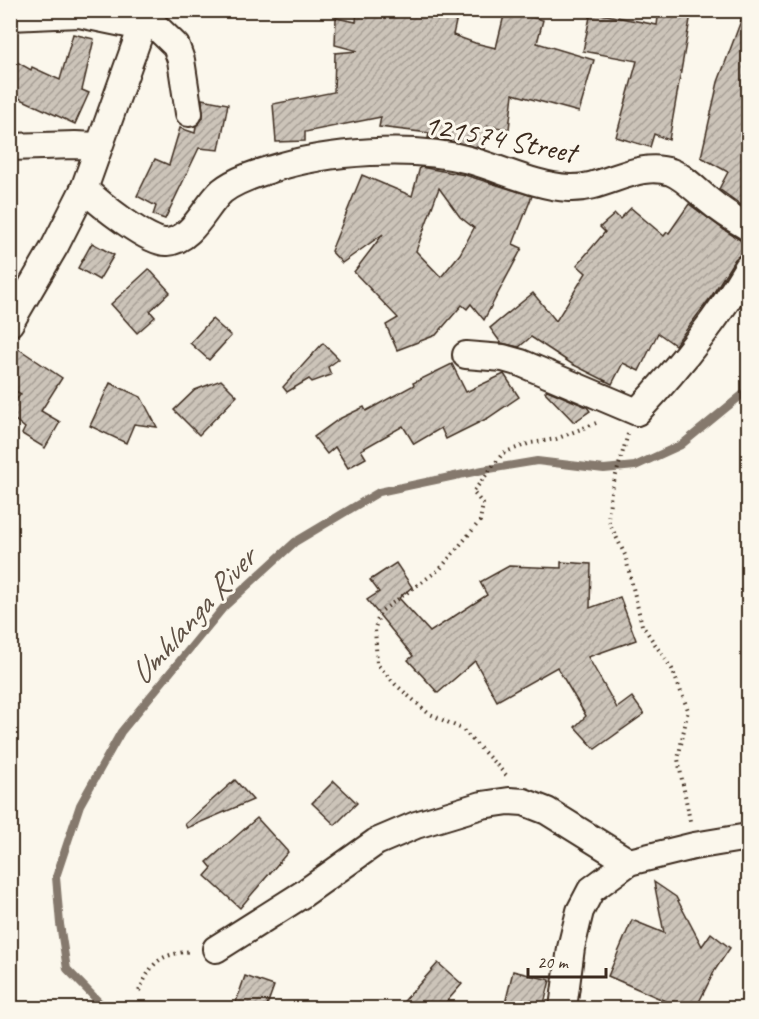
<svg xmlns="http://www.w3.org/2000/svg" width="759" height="1019" font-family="Caveat,sans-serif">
<defs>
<pattern id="building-hatch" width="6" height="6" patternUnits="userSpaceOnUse" patternTransform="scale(1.5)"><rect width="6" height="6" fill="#ccc4b9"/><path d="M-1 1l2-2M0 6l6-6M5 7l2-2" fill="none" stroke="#a79f96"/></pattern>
</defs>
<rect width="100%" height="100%" fill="#fbf7ec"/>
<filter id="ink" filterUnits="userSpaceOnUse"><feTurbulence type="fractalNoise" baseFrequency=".0167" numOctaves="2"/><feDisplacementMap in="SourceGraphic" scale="12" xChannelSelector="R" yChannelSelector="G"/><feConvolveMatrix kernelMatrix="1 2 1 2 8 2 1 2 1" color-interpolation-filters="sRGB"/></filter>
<g filter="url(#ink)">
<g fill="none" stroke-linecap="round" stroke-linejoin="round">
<!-- stream -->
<polyline stroke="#85796d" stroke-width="8" points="103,1008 100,1003 67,969 60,924 56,877 80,805 121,732 224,607 295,542 379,492 483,470 537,461 604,469 635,466 681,445 748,390"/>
</g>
<!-- building -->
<g fill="url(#building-hatch)" stroke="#3b2a1e" stroke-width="1.5" fill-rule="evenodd">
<polygon points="357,10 421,10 457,17 453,35 475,43 496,48 505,11 543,20 537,43 594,60 579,112 513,94 509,129 488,126 484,149 450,141 428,138 429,133 379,127 381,117 305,132 305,141 276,142 273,104 334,92 335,53 358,51 335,45 336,18 356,22"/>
<polygon points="659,10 691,14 669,140 654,134 650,147 616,137 637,61 583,51 591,12 657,25"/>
<polygon points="745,10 748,10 748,199 744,207 719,189 728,172 701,157 718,82"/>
<polygon points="73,34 94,39 82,90 89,93 75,124 10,94 10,58 31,70 32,67 60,80"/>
<polygon points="202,99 228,104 219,150 199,148 165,219 153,215 156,206 137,196 155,159 169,165 180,128 195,133 196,126 203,118"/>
<path d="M420,167L465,175L532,196L513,244L522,248L484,320L471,304L467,309L462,305L436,335L397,350L386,325L398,318L354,272L383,234L342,263L331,251L362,175L412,196ZM439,188L460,217L474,228L460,254L441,277L416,251Z"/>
<polygon points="689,204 724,230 740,240 748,242 748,248 735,259 711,297 675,345 658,333 639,371 623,363 612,384 572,364 531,337 519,347 501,343 490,328 533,293 556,321 586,273 577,265 605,232 600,227 615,214 620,219 631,208 664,236 667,232 669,233"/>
<polygon points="92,243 114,255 99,280 78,268"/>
<polygon points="149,269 170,292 150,311 155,317 137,333 111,304"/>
<polygon points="212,319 231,336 209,360 190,343"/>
<polygon points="10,343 62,378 41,411 60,422 45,448 22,434 25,428 10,416 10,407 21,394 10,388"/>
<polygon points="323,343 339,359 328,367 331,375 312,382 309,379 287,392 283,387"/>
<polygon points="452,364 466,392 504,374 519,397 488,418 446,439 441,428 414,444 403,426 361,450 366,458 348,468 335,447 327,454 314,437 339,419 364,407 366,411 414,385 413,383"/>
<polygon points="221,380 237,396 199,435 174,410 195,390"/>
<polygon points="110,383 141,397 157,427 134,424 126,443 90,426"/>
<polygon points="547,390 587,407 590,411 574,422 545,392"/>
<polygon points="561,562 591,564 590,608 620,597 636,640 588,657 617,708 632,697 644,714 595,749 575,727 586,716 557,667 497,701 475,661 438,693 408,660 413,656 367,600 379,592 370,580 396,563 412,587 399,598 430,632 487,595 480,582 509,566 561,568"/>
<polygon points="235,780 253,800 187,828 185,824"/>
<polygon points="334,781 357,803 335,825 312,803"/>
<polygon points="257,818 288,852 240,908 205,876 212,868 207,862"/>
<polygon points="654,882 676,897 702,946 711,933 730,948 715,970 696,1008 669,1008 670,1003 608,976 632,920 664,933"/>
<polygon points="438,963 462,984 441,1008 398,1008"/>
<polygon points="513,971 550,980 543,1008 504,1008"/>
<polygon points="245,976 274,986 266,1008 234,1008"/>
</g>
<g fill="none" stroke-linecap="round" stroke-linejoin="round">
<!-- minor casing -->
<g stroke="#3b2a1e" stroke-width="30">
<g id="minor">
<polyline points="145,16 176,46 181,60 189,113"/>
<polyline points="10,17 79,14 142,27"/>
<polyline points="10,147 75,145 98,146"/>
<path d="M84,189C98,202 149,244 167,242C193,240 205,206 222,191C236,180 255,174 272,169C327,151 413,145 469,160C502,169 535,186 569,188C604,190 637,160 671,172C684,177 696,190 707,199C720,210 734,219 748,227"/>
<polyline points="10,323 55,246 84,189 148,10"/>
<path d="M466,355L503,358L521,363L637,412C679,367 717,320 748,267"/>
<polyline points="216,949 303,894 376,842 416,825 482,805 509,801 524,802 547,811 629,862"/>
<polyline points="563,1008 571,948 580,911 591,890 629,862 694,846 748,837"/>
</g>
</g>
<!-- path -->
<g stroke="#3b2a1e" stroke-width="4" stroke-dasharray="1.5 4.5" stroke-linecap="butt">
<polyline points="628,434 611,492 608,520 625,555 642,625 672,669 688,710 678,759 690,821"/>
<polyline points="506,775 462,729 428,713 395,684 377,664 375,628 380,612 440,569 480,521 483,504 473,492 503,453 531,443 556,439 596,423"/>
<path d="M139,991C153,961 158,955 192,951"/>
</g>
<!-- minor -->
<use href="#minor" stroke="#fbf7ec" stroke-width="26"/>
</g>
</g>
<g text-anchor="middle" stroke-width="6" stroke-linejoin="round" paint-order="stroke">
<!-- street labels -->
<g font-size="30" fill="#3b2a1e" stroke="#fbf7ec">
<text transform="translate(500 138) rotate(11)" y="10">121574 Street</text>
</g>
<!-- water labels -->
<g font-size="32" font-style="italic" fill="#605246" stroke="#fbf7ec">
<text transform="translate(192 616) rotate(-48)" y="11">Umhlanga River</text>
</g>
</g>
<!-- margin -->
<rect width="759" height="1019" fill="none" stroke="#fbf7ec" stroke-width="36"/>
<rect x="18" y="18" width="723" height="983" fill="none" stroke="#3b2a1e" stroke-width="2" filter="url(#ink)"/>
<!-- scale -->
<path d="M528 968v9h78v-9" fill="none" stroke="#3b2a1e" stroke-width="3"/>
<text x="537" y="968" font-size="18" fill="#3b2a1e" stroke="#fbf7ec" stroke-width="4.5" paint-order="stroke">20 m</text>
</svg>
